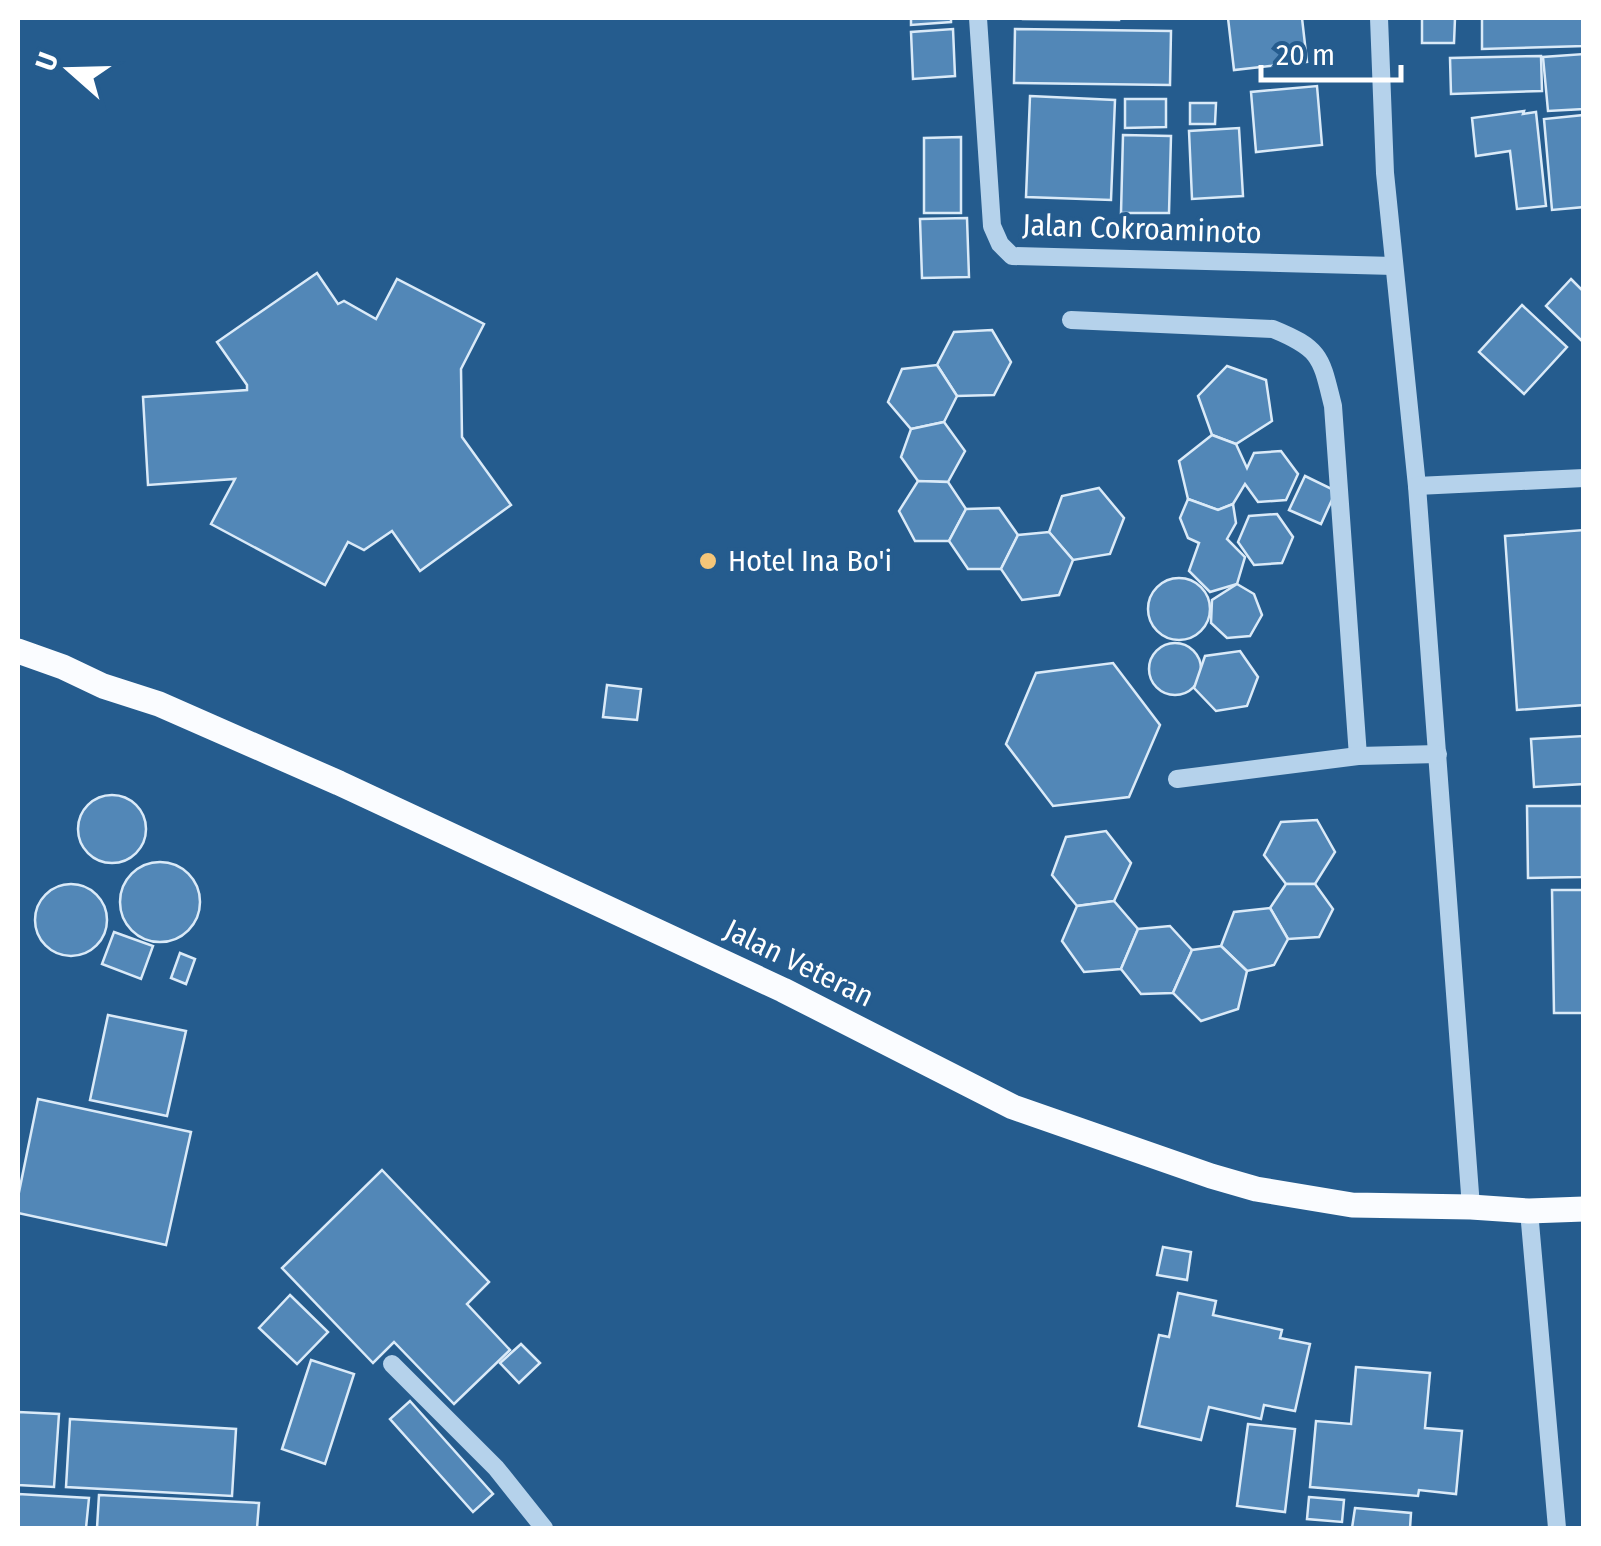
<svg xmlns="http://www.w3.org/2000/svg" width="1601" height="1546" font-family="'Fira Sans Condensed',sans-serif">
<rect width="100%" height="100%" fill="#255c8e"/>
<!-- building -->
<g fill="#5287b7" stroke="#daeaf8" stroke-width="2.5">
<polygon points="911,18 951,18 951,22 911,25"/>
<polygon points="1023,18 1119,18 1119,20 1023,19"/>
<polygon points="1228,18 1302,18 1307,62 1234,70"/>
<polygon points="1422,18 1455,18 1454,43 1422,43"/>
<polygon points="1482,18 1584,18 1584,46 1482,49"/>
<polygon points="953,29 955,76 913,79 911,32"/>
<polygon points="1015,29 1171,31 1170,85 1014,83"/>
<polygon points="1584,54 1584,109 1548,111 1543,57"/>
<polygon points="1541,56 1542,91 1451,94 1450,58"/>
<polygon points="1317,86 1322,145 1256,152 1251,92"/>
<polygon points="1030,96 1115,100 1111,200 1026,197"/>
<polygon points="1125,99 1166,99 1166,127 1125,128"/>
<polygon points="1190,103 1216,103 1215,124 1190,124"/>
<polygon points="1524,111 1523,114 1536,112 1546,206 1517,209 1510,151 1476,156 1472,118"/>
<polygon points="1584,115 1584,207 1552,210 1544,119"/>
<polygon points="1239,128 1243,196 1192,199 1189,131"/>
<polygon points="1123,135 1171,136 1169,213 1121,213"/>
<polygon points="961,137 961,213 924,213 924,138"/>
<polygon points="967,218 969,277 922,278 920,219"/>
<polygon points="317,273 338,304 344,301 376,319 397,279 484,324 461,369 462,437 511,505 420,571 392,531 364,550 348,542 325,585 211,524 235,479 148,485 143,397 247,390 247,385 217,342"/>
<polygon points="1571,279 1584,292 1584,343 1546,306"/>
<polygon points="1522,305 1567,347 1524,394 1479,352"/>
<polygon points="992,330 1011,362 994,395 957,396 937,365 954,332"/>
<polygon points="937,365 957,396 944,422 911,429 888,402 902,369"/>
<polygon points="1227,366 1266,380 1272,421 1236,444 1212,435 1198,396"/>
<polygon points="944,422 965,451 948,482 918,481 901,457 911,429"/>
<polygon points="1212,435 1236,444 1247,468 1254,453 1281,451 1298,474 1286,500 1258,502 1245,484 1233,504 1218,510 1188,499 1179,461"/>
<polygon points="1305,476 1336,491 1321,524 1289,510"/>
<polygon points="918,481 948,482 966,509 949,541 915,541 899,511"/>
<polygon points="1099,488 1124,518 1110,554 1073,560 1049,532 1062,496"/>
<polygon points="1188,499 1218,510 1233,504 1236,523 1227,539 1245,557 1237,584 1210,592 1189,571 1199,543 1188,538 1180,518"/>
<polygon points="999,508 1018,535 1001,569 968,569 949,541 966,509"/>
<polygon points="1277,514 1293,537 1282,563 1254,565 1238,542 1249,516"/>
<polygon points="1584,530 1584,705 1517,710 1505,536"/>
<polygon points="1049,532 1073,560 1059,595 1022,600 1001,569 1018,535"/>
<circle cx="1179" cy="609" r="31"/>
<polygon points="1237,584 1254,594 1262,615 1250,636 1227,638 1211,623 1212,600"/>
<circle cx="1175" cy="669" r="26"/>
<polygon points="1240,651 1258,677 1247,706 1216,711 1194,688 1205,656"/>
<polygon points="1113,663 1160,725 1129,797 1053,806 1006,744 1036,673"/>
<polygon points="607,685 641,689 637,720 603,717"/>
<polygon points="1584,736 1584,784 1534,787 1531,739"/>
<circle cx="112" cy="829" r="34"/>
<polygon points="1527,806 1582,806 1582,877 1528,878"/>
<polygon points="1317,820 1335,852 1315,884 1286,884 1264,855 1281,822"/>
<polygon points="1106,831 1131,863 1114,901 1077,906 1052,875 1066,837"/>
<circle cx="160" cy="902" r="40"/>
<circle cx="71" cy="920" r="36"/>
<polygon points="1286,884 1315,884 1333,909 1319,937 1288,939 1270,908"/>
<polygon points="1552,890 1584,890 1584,1013 1554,1013"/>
<polygon points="1114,901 1138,929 1121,969 1084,972 1062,941 1077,906"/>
<polygon points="1270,908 1288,939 1274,965 1247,971 1221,946 1234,912"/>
<polygon points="1170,926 1192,950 1173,993 1141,994 1121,969 1138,929"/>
<polygon points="114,932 153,946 141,979 102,964"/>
<polygon points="1221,946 1247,971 1238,1009 1201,1021 1173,993 1192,950"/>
<polygon points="180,953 195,959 186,984 171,978"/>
<polygon points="108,1015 186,1031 167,1116 90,1100"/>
<polygon points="38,1099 191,1132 166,1245 18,1213 18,1197"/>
<polygon points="382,1170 489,1282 467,1304 510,1350 454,1404 394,1342 373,1363 282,1268"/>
<polygon points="1163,1247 1191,1252 1187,1280 1157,1275"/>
<polygon points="1178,1293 1216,1301 1213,1315 1282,1330 1280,1338 1310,1344 1295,1411 1264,1405 1261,1419 1209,1407 1201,1440 1139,1426 1159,1335 1169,1337"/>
<polygon points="290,1295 328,1332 297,1364 259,1328"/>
<polygon points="521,1344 540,1363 519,1383 500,1363"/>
<polygon points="311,1360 354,1374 325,1464 282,1449"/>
<polygon points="1356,1367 1430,1373 1425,1428 1462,1431 1456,1494 1419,1490 1418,1496 1310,1487 1316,1421 1351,1424"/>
<polygon points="410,1401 493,1494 473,1512 390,1419"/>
<polygon points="18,1412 59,1414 54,1487 18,1485"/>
<polygon points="70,1419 236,1429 232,1496 66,1487"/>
<polygon points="1248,1424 1295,1429 1285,1512 1237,1506"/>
<polygon points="18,1494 89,1498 86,1528 18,1528"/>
<polygon points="99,1495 259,1503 257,1528 97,1528"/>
<polygon points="1309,1497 1344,1500 1342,1522 1307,1519"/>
<polygon points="1355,1508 1411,1513 1410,1528 1352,1528"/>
</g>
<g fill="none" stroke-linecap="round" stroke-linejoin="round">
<!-- minor -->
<g stroke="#b5d2eb" stroke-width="18">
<polyline points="978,18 992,226 1000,244 1012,256 1394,266"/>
<polyline points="1379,18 1385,173 1417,486 1471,1207"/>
<path d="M1071,320L1273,329C1322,349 1321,358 1333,406L1358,756"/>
<polyline points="1417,486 1584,478"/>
<polyline points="1177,779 1358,756 1438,754"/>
<polyline points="1529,1211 1557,1528"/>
<polyline points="392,1364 496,1468 544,1528"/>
</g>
<!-- major -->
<polyline stroke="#fafcff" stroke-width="25" points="18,651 63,667 103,686 159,704 339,783 783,990 1013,1107 1211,1176 1256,1189 1352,1205 1471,1207 1529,1211 1584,1209"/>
</g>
<!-- markers -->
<circle fill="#f5c679" stroke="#255c8e" stroke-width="4" cx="708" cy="561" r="10"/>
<g text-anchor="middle" stroke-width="8" stroke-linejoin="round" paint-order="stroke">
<!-- street labels -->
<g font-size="30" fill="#fff" stroke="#255c8e">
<text transform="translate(1142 229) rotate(2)" y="10">Jalan Cokroaminoto</text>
<text transform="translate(799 963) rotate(26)" y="10">Jalan Veteran</text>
</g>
<!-- poi labels -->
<g font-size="30" fill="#fff" stroke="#255c8e" text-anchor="start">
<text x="728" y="571">Hotel Ina Bo'i</text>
</g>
</g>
<!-- border -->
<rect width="1601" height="1546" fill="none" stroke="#ffffff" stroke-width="40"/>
<!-- north arrow -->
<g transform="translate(70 70) rotate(290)" stroke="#255c8e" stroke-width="8" paint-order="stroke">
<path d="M0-8L18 38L0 25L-18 38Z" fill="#ffffff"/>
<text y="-15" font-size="28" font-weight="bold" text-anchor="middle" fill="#ffffff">U</text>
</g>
<!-- scale -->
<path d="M1261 65v15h140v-15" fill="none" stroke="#ffffff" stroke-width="5"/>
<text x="1276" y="65" font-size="30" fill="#ffffff" stroke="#255c8e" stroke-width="8" paint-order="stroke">20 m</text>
</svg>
